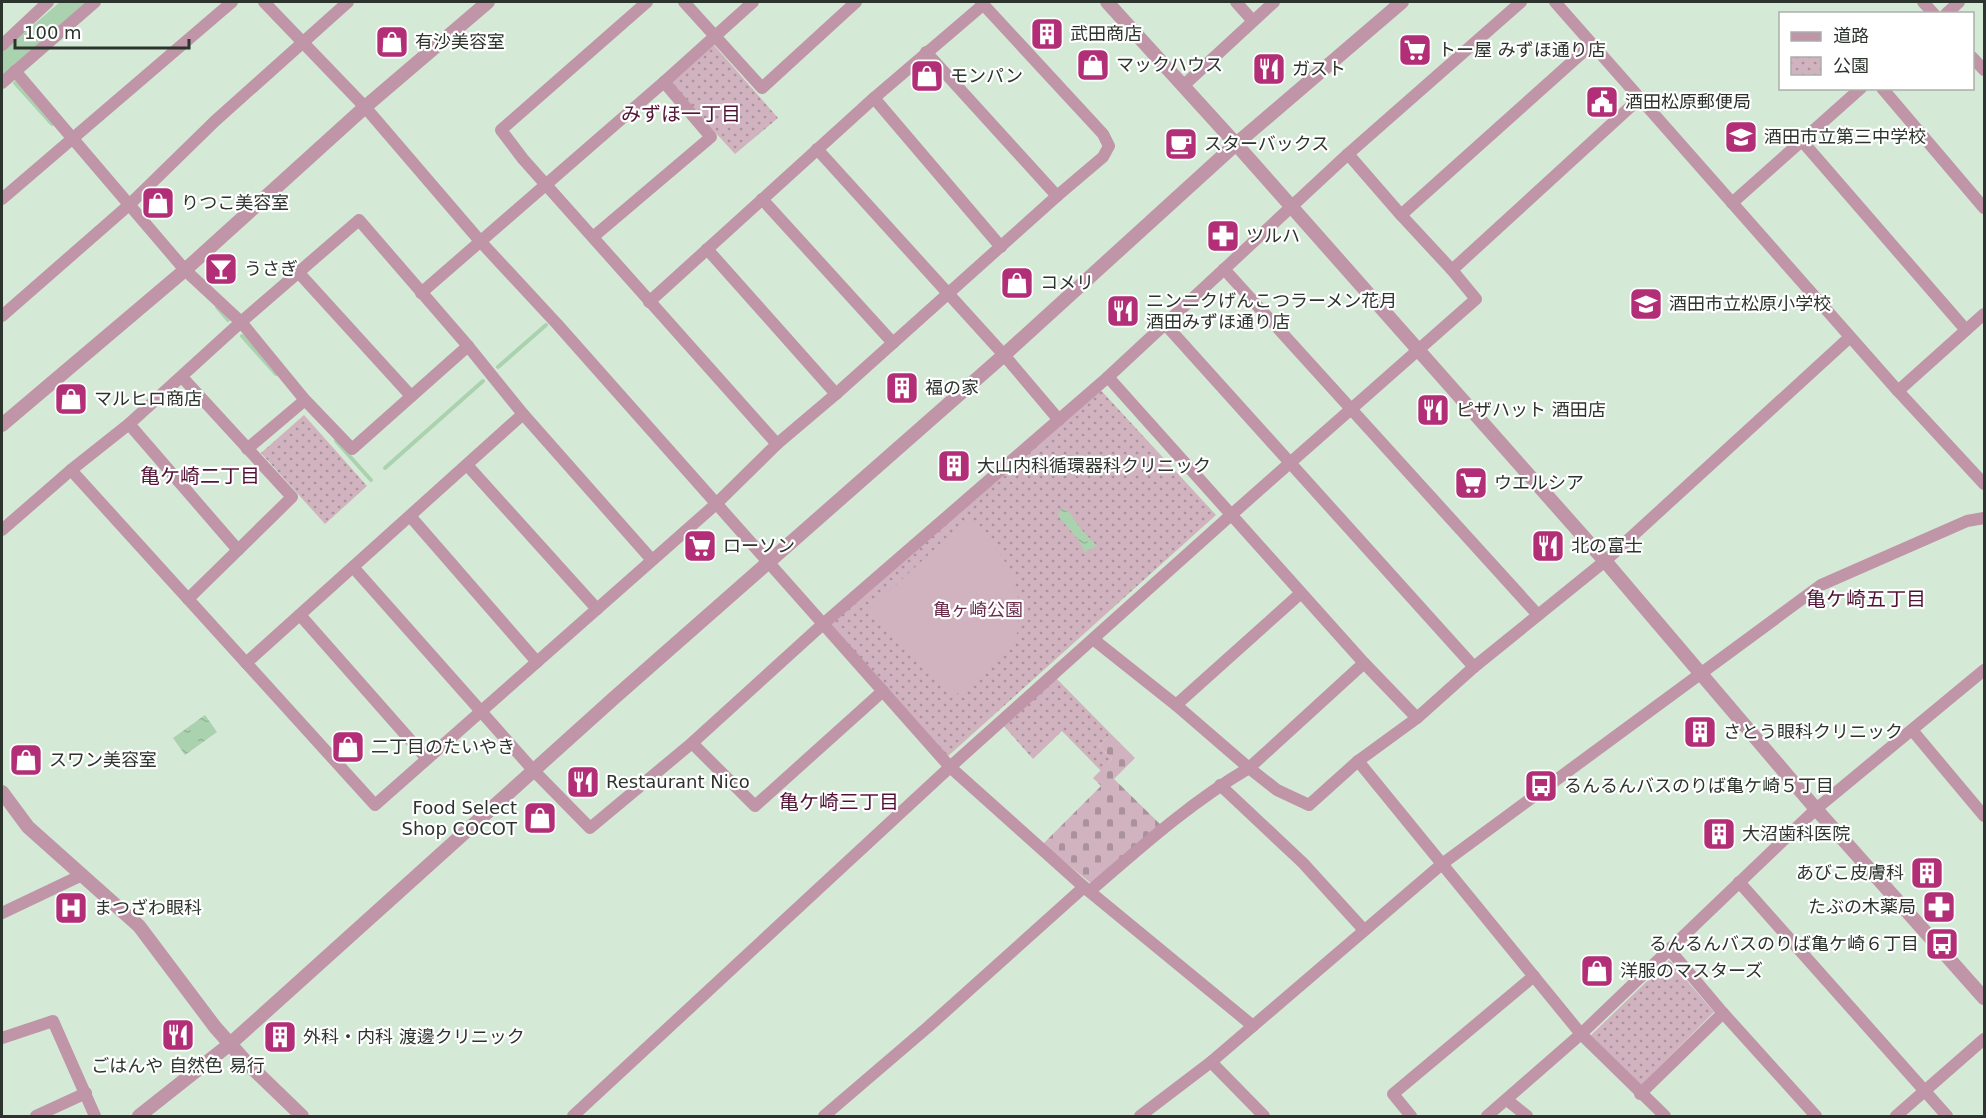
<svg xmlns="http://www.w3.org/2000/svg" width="1986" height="1118" font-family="'DejaVu Sans','Noto Sans JP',sans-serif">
<defs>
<pattern id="cemetery-stones" width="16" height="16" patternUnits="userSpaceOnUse" patternTransform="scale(1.5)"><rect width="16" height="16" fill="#d1b2bf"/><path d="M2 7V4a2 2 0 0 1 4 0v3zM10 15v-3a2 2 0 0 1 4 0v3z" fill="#aa929c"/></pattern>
<pattern id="park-dots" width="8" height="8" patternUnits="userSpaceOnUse" patternTransform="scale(1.5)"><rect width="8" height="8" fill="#d1b2bf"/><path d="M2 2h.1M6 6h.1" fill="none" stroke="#aa929c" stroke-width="1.8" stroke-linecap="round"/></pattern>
<pattern id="water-ripples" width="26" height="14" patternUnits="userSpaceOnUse" patternTransform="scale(1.5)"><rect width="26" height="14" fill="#abd2af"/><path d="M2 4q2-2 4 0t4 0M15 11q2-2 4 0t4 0" fill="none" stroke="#93b597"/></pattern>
</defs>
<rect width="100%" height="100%" fill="#d4ead6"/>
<!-- cemetery -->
<polygon fill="url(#cemetery-stones)" points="1111,734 1135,758 1114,779 1161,825 1093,885 1043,844 1101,786 1093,778 1112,759 1099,746"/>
<!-- park -->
<g fill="url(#park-dots)">
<polygon points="714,45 778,118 735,154 670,83"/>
<polygon points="1097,386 1216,515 947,757 830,624"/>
<polygon points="304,415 367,486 325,524 261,453"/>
<polygon points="1055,677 1111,734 1099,746 1112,759 1101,771 1062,731 1033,759 1003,725"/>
<polygon points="1669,960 1714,1012 1641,1085 1590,1036"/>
</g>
<!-- pitch -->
<path fill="#d1b2bf" d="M968,518C996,547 1022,572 1018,616C1018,621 1018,629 1017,634C1011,653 968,685 952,698L870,609Z"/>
<!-- water -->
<g fill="url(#water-ripples)">
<polygon points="1061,508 1070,513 1080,528 1097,546 1085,552 1077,538 1058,516"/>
<polygon points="205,715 217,732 185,755 173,738"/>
</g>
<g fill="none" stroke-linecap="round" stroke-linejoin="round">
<!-- stream -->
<g stroke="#abd2af" stroke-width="4">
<polyline points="2,68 2,69"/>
<polyline points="15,83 52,124"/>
<polyline points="217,307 228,320"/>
<polyline points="242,336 276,374"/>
<polyline points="498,367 546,325"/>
<polyline points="336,441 371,480"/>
<polyline points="385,468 483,381"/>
</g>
<!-- river -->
<polyline stroke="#abd2af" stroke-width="21" points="2,66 76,2"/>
<!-- minor -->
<g stroke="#bf95a7" stroke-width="12">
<polyline points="264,2 365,107 480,241 557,324 950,767 1084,887 1253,1026"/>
<polyline points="647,2 501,130 523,159 777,444"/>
<polyline points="684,2 762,88 856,2"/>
<polyline points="1236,2 1252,20"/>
<polyline points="1555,2 1898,391 1984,484"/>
<polyline points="1923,2 1934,14"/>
<polyline points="1946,14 1959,2"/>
<polyline points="2,45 48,2"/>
<polyline points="926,52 1057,196"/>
<polyline points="1972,57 1984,70"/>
<polyline points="15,71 185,270 241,322 305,400 352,449 468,346"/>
<polyline points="2,83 95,2"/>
<polyline points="1183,86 1274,2"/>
<polyline points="1882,88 1984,208"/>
<polyline points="874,98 1001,247"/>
<polyline points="1802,141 1966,330"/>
<polyline points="817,149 1004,355 1059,420"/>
<polyline points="1348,154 1401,215"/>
<polyline points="2,199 232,2"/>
<polyline points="762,199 893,343"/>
<polyline points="1732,203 1861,88"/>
<polyline points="593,237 711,137 664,82"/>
<polyline points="707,249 836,394"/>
<polyline points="1224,269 1538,615"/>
<polyline points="1452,270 1401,215 1592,44"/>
<polyline points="299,273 411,396"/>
<polyline points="421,293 664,82 753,2"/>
<polyline points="649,302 874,98 984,4"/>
<polyline points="2,316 129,205 215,121 348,2"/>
<polyline points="1165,324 1474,667"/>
<polyline points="182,377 292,497 188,599"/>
<polyline points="1108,377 1364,663 1417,718"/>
<polyline points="1898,391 1984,314"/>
<polyline points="129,424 238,550"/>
<polyline points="247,449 305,400"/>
<polyline points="467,465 597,609"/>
<polyline points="71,470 375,805 716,504 777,444 836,394 1057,196 1103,157 1109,146 1103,134 981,2"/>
<polyline points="410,516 537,662"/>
<polyline points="2,530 71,470 129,424 241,322 359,220 468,346 523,414 652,560"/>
<polyline points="353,567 534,771 590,828 692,743 823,624 1108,377 1348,154 1521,2"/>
<polyline points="300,615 427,759"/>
<polyline points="1093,639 1176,705 1249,768 1364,663"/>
<polyline points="246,663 523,414"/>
<polyline points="1176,705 1301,593"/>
<polyline points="1912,730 1984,816"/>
<polyline points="692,743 755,806 883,691"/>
<polyline points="1358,761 1581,1034 1665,1116"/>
<polyline points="1220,785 1303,863 1364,930"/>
<polyline points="1739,882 1947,1116"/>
<path d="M1090,891C1141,847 1191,802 1249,768L1277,790L1309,805L1358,761L1417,718L1474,667L1605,561L1850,337"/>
<polyline points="2,913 82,875"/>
<polyline points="1669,949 1723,1013"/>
<polyline points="2,1038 53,1021 95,1116"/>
<polyline points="1211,1062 1264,1116"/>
<polyline points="1640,1094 1723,1013 1816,1116"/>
<polyline points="1507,1100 1527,1116"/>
<polyline points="36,1116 86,1093"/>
<polyline points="573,1116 950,767 1231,515 1476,299 1452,270 1640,98"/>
<polyline points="824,1116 928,1027 1084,887"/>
<polyline points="1140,1116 1211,1062 1442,864 1821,585 1967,521 1984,518"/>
<polyline points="1411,1116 1393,1094 1534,976"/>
<polyline points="1487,1116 1581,1034 1816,809 1984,670"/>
<polyline points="1896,1116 1984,1039"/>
</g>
<!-- tertiary -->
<g stroke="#bf95a7" stroke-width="14">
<polyline points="1107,2 1236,144 1605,561 1816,809 1984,998"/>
<polyline points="2,425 185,270 365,107 488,2"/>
<polyline points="2,792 28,827 139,926 215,1027 247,1063 302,1116"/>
<polyline points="139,1116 230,1044 614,698 1004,355 1236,144 1402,2"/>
</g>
</g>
<!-- icons -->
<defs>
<g id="building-square" transform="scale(1.725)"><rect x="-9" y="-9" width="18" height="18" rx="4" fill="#b22e76" stroke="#fff"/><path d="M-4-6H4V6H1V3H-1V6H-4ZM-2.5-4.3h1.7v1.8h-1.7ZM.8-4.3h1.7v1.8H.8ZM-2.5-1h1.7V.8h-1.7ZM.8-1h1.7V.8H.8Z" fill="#fff"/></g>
<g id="shop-square" transform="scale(1.725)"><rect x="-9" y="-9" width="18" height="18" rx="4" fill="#b22e76" stroke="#fff"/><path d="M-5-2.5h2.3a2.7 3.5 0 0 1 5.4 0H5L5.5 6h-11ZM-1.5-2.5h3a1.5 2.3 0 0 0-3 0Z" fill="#fff"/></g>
<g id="supermarket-square" transform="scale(1.725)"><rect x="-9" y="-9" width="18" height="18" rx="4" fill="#b22e76" stroke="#fff"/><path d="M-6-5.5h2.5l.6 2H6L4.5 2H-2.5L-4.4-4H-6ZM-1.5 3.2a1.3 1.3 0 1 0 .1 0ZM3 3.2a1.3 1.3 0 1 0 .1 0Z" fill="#fff"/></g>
<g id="restaurant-square" transform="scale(1.725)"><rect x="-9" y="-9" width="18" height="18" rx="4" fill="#b22e76" stroke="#fff"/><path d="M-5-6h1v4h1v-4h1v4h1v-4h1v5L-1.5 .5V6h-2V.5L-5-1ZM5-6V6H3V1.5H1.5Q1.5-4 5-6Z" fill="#fff"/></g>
<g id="civic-square" transform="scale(1.725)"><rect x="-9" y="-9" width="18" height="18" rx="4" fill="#b22e76" stroke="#fff"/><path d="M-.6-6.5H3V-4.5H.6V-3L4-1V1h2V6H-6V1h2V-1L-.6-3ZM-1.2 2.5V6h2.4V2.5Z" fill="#fff"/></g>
<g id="school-square" transform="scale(1.725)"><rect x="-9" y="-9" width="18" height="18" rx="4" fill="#b22e76" stroke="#fff"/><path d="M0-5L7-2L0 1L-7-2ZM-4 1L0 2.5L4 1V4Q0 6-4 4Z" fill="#fff"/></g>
<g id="cafe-square" transform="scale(1.725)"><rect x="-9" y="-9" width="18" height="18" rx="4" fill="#b22e76" stroke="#fff"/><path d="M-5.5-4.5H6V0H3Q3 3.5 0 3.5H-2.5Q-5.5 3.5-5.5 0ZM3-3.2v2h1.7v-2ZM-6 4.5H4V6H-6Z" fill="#fff"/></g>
<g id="pharmacy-square" transform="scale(1.725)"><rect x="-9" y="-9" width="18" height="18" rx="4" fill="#b22e76" stroke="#fff"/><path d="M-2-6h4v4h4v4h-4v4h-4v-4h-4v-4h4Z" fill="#fff"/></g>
<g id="bar-square" transform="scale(1.725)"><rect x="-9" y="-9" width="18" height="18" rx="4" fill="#b22e76" stroke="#fff"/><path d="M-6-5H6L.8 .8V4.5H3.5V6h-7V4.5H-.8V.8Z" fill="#fff"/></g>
<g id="bus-square" transform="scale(1.725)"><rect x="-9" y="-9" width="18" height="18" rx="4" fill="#b22e76" stroke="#fff"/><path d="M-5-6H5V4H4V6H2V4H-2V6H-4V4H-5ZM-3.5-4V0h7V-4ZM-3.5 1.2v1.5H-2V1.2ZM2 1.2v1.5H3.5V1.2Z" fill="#fff"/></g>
<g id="hospital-square" transform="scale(1.725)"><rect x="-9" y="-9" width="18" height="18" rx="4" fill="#b22e76" stroke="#fff"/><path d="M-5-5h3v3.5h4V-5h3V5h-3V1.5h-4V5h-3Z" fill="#fff"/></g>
</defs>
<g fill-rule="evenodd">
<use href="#building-square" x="1047" y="34"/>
<use href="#shop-square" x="392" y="42"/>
<use href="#supermarket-square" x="1415" y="50"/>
<use href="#shop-square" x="1093" y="65"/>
<use href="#restaurant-square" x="1269" y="69"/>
<use href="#shop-square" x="927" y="76"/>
<use href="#civic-square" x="1602" y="102"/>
<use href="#school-square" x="1741" y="137"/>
<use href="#cafe-square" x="1181" y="144"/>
<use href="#shop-square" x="158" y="203"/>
<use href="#pharmacy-square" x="1223" y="236"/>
<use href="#bar-square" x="221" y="269"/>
<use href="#shop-square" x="1017" y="283"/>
<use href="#school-square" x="1646" y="304"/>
<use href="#restaurant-square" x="1123" y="311"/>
<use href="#building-square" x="902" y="388"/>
<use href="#shop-square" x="71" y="399"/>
<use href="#restaurant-square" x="1433" y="410"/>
<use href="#building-square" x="954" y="466"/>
<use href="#supermarket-square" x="1471" y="483"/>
<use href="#supermarket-square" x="700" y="546"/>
<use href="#restaurant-square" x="1548" y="546"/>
<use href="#building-square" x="1700" y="732"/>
<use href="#shop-square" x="348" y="747"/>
<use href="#shop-square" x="26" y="760"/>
<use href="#restaurant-square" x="583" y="782"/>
<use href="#bus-square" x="1541" y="786"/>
<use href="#shop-square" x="540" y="818"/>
<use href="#building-square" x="1719" y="834"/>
<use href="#building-square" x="1927" y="873"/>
<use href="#pharmacy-square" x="1939" y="907"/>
<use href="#hospital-square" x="71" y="908"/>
<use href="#bus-square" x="1942" y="944"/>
<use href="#shop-square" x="1597" y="971"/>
<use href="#restaurant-square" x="178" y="1035"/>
<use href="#building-square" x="280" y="1037"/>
</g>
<g text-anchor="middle" stroke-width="4.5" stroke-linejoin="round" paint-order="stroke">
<!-- poi labels -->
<g font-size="18" fill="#2c342d" stroke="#fff" text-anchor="start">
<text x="1070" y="40">武田商店</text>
<text x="415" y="48">有沙美容室</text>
<text x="1438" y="56">トー屋 みずほ通り店</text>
<text x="1116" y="71">マックハウス</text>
<text x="1292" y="75">ガスト</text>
<text x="950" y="82">モンパン</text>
<text x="1625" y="108">酒田松原郵便局</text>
<text x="1764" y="143">酒田市立第三中学校</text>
<text x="1204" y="150">スターバックス</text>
<text x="181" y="209">りつこ美容室</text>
<text x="1246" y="242">ツルハ</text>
<text x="244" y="275">うさぎ</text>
<text x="1040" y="289">コメリ</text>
<text x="1146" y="307">ニンニクげんこつラーメン花月<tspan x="1146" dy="21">酒田みずほ通り店</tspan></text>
<text x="1669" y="310">酒田市立松原小学校</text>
<text x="925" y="394">福の家</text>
<text x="94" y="405">マルヒロ商店</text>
<text x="1456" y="416">ピザハット 酒田店</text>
<text x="977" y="472">大山内科循環器科クリニック</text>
<text x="1494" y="489">ウエルシア</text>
<text x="723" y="552">ローソン</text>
<text x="1571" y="552">北の富士</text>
<text x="1723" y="738">さとう眼科クリニック</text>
<text x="371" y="753">二丁目のたいやき</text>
<text x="49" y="766">スワン美容室</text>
<text x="606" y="788">Restaurant Nico</text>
<text x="1564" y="792">るんるんバスのりば亀ケ崎５丁目</text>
<text x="517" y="814" text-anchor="end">Food Select<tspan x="517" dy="21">Shop COCOT</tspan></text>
<text x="1742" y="840">大沼歯科医院</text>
<text x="1904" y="879" text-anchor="end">あびこ皮膚科</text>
<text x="1916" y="913" text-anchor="end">たぶの木薬局</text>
<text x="94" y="914">まつざわ眼科</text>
<text x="1919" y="950" text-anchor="end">るんるんバスのりば亀ケ崎６丁目</text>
<text x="1620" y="977">洋服のマスターズ</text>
<text x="303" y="1043">外科・内科 渡邊クリニック</text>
<text x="178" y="1072" text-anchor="middle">ごはんや 自然色 易行</text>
</g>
<!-- park labels -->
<g font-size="18" fill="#6a2e4c" stroke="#fff">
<text x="978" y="616">亀ヶ崎公園</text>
</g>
<!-- neighbourhood labels -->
<g font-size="20" fill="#511234" stroke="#fff">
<text x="681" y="121">みずほ一丁目</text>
<text x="200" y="483">亀ケ崎二丁目</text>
<text x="1866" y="606">亀ケ崎五丁目</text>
<text x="839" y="809">亀ケ崎三丁目</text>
</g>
</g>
<!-- border -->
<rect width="1986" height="1118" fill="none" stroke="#2c342d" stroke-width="6"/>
<!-- legend -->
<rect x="1779" y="12" width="195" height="78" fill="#ffffff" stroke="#abaeab" stroke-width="1.5"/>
<rect x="1791" y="32" width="30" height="9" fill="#bf95a7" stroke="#abaeab" stroke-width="1.5"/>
<text x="1833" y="42" font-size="18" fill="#2c342d">道路</text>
<rect x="1791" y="57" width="30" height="18" fill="url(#park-dots)" stroke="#abaeab" stroke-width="1.5"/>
<text x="1833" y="72" font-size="18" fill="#2c342d">公園</text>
<!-- scale -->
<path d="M15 39v9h174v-9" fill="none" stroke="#2c342d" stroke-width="3"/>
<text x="24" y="39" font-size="18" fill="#2c342d" stroke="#ffffff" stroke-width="4.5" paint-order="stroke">100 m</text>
</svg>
